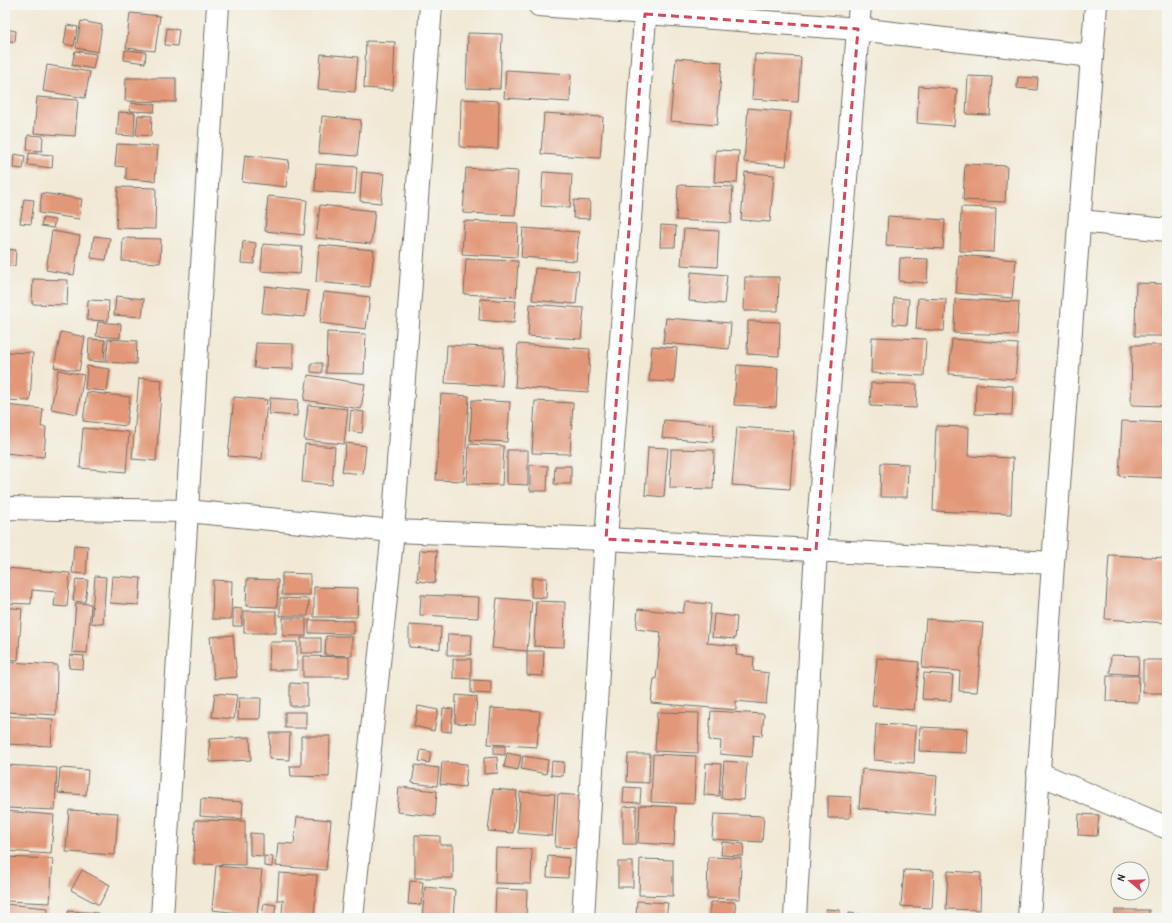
<svg xmlns="http://www.w3.org/2000/svg" width="1172" height="923" font-family="'Patrick Hand',sans-serif">
<rect width="100%" height="100%" fill="#f6f6f2"/>
<filter id="ink" filterUnits="userSpaceOnUse"><feTurbulence type="fractalNoise" baseFrequency=".025" numOctaves="2"/><feDisplacementMap in="SourceGraphic" scale="8" xChannelSelector="R" yChannelSelector="G"/><feConvolveMatrix kernelMatrix="1 2 1 2 8 2 1 2 1" color-interpolation-filters="sRGB"/></filter>
<filter id="wash" filterUnits="userSpaceOnUse"><feTurbulence type="fractalNoise" baseFrequency=".012" numOctaves="4" result="noise"/><feDisplacementMap in="SourceGraphic" scale="16" xChannelSelector="R" yChannelSelector="G"/><feGaussianBlur stdDeviation="0.9" result="paint"/><feColorMatrix in="noise" values="0 0 0 0 0 0 0 0 0 0 0 0 0 0 0 0 0 1.4 0 .05"/><feComposite in="paint" operator="in"/></filter>
<g filter="url(#wash)">
<rect width="100%" height="100%" fill="#f1e9d5"/>
<g id="blocks">
<!-- building -->
<g fill="#e29878">
<polygon points="929,5 949,5 949,8 929,6"/>
<polygon points="130,13 160,16 155,51 126,48"/>
<polygon points="81,21 102,25 98,52 76,48"/>
<polygon points="67,25 78,27 74,46 64,44"/>
<polygon points="167,28 179,30 177,46 165,45"/>
<polygon points="6,29 16,31 15,42 5,40"/>
<polygon points="468,33 502,34 500,89 466,88"/>
<polygon points="366,41 395,42 393,90 364,88"/>
<polygon points="125,50 146,52 145,63 124,60"/>
<polygon points="75,51 96,54 93,69 72,65"/>
<polygon points="321,54 358,57 355,92 318,89"/>
<polygon points="755,54 801,57 798,102 752,99"/>
<polygon points="676,58 722,62 717,125 670,121"/>
<polygon points="47,65 90,72 85,98 43,91"/>
<polygon points="506,70 571,74 570,102 504,98"/>
<polygon points="968,76 992,77 990,115 966,114"/>
<polygon points="1018,77 1038,78 1037,90 1017,88"/>
<polygon points="126,78 176,78 176,102 125,101"/>
<polygon points="919,86 957,89 954,126 917,123"/>
<polygon points="37,97 78,100 75,136 34,133"/>
<polygon points="461,99 499,101 498,149 460,147"/>
<polygon points="131,103 155,104 154,112 130,111"/>
<polygon points="748,108 791,112 786,166 744,162"/>
<polygon points="119,112 135,113 134,136 117,135"/>
<polygon points="544,113 603,117 600,158 541,154"/>
<polygon points="138,115 152,116 151,136 136,135"/>
<polygon points="322,116 361,120 357,156 319,153"/>
<polygon points="28,135 43,136 42,151 27,150"/>
<polygon points="117,144 158,146 155,181 126,179 126,167 115,166"/>
<polygon points="716,150 739,151 737,183 714,182"/>
<polygon points="29,153 53,155 52,168 28,165"/>
<polygon points="14,154 25,156 23,169 13,168"/>
<polygon points="245,155 289,160 286,187 242,182"/>
<polygon points="316,164 357,167 355,194 315,191"/>
<polygon points="965,164 1007,166 1005,202 963,200"/>
<polygon points="466,168 518,171 515,215 463,213"/>
<polygon points="362,172 384,174 381,203 360,201"/>
<polygon points="543,172 572,174 570,208 541,206"/>
<polygon points="745,172 774,175 770,222 741,220"/>
<polygon points="678,185 733,187 731,223 676,220"/>
<polygon points="118,187 156,188 155,229 116,228"/>
<polygon points="42,193 82,199 79,219 39,213"/>
<polygon points="268,196 307,200 304,235 265,231"/>
<polygon points="24,199 34,200 31,224 20,223"/>
<polygon points="574,200 590,201 589,219 573,218"/>
<polygon points="320,205 375,211 371,244 316,238"/>
<polygon points="961,207 996,208 994,252 960,251"/>
<polygon points="888,216 945,220 943,249 886,246"/>
<polygon points="43,218 55,220 53,228 41,226"/>
<polygon points="464,221 518,223 517,257 462,254"/>
<polygon points="661,225 676,226 675,247 660,247"/>
<polygon points="523,228 579,232 576,261 521,257"/>
<polygon points="684,229 719,231 717,267 681,265"/>
<polygon points="52,231 80,236 74,275 46,270"/>
<polygon points="94,236 110,238 106,260 91,258"/>
<polygon points="123,238 161,239 160,263 122,261"/>
<polygon points="243,241 256,243 254,264 241,263"/>
<polygon points="263,244 302,247 300,274 261,271"/>
<polygon points="319,245 374,250 370,287 316,282"/>
<polygon points="5,249 16,250 15,266 5,265"/>
<polygon points="959,255 1016,260 1012,298 956,293"/>
<polygon points="900,258 928,259 927,283 899,281"/>
<polygon points="466,259 518,261 516,297 464,294"/>
<polygon points="535,268 579,271 576,304 532,300"/>
<polygon points="691,272 727,275 724,304 689,301"/>
<polygon points="745,277 779,277 778,311 744,311"/>
<polygon points="33,279 68,280 67,305 32,304"/>
<polygon points="1136,283 1167,284 1167,336 1135,336"/>
<polygon points="265,286 308,291 305,317 262,313"/>
<polygon points="324,292 370,297 366,329 320,323"/>
<polygon points="116,296 144,299 142,317 114,315"/>
<polygon points="894,298 909,299 907,325 893,324"/>
<polygon points="918,298 946,299 944,331 916,329"/>
<polygon points="480,299 516,301 514,323 479,320"/>
<polygon points="955,299 1019,302 1017,335 954,333"/>
<polygon points="88,300 109,301 108,321 87,320"/>
<polygon points="530,304 584,308 581,339 528,336"/>
<polygon points="666,318 731,323 729,349 663,343"/>
<polygon points="748,321 780,322 779,356 747,354"/>
<polygon points="98,322 121,324 120,338 96,336"/>
<polygon points="61,332 85,337 79,371 54,367"/>
<polygon points="327,332 366,334 364,374 326,373"/>
<polygon points="872,337 926,339 924,376 871,373"/>
<polygon points="89,339 105,340 104,362 88,361"/>
<polygon points="108,339 137,341 136,364 106,362"/>
<polygon points="952,339 1018,344 1015,379 949,374"/>
<polygon points="256,343 293,344 293,369 254,368"/>
<polygon points="518,344 590,349 588,392 515,387"/>
<polygon points="447,345 504,348 502,386 445,383"/>
<polygon points="1132,345 1167,345 1167,406 1131,405"/>
<polygon points="652,346 677,348 674,382 649,381"/>
<polygon points="7,352 33,353 30,401 5,400"/>
<polygon points="311,363 322,363 322,373 311,372"/>
<polygon points="737,365 778,368 776,407 734,405"/>
<polygon points="87,366 110,369 107,391 85,389"/>
<polygon points="58,370 84,375 77,414 51,409"/>
<polygon points="308,375 365,384 361,409 304,400"/>
<polygon points="139,378 162,380 156,461 132,459"/>
<polygon points="871,383 917,384 916,408 870,406"/>
<polygon points="976,384 1013,386 1012,415 975,414"/>
<polygon points="87,392 130,397 126,426 83,421"/>
<polygon points="441,394 469,396 464,481 436,480"/>
<polygon points="234,397 267,400 262,459 228,456"/>
<polygon points="270,398 298,400 297,416 269,414"/>
<polygon points="472,400 510,402 507,442 470,440"/>
<polygon points="535,401 573,403 570,454 532,453"/>
<polygon points="5,405 43,409 41,427 46,427 44,457 5,453"/>
<polygon points="308,405 348,409 344,444 304,440"/>
<polygon points="351,410 364,412 362,433 349,431"/>
<polygon points="664,420 714,424 713,442 662,438"/>
<polygon points="1122,421 1167,423 1167,478 1119,476"/>
<polygon points="936,426 969,427 968,456 1013,458 1011,514 933,511"/>
<polygon points="737,427 794,431 790,489 732,485"/>
<polygon points="83,428 129,432 126,472 80,468"/>
<polygon points="346,443 366,446 363,474 342,472"/>
<polygon points="305,444 335,447 332,485 302,482"/>
<polygon points="469,444 504,446 502,485 467,484"/>
<polygon points="648,447 668,448 664,497 645,495"/>
<polygon points="671,449 714,450 713,489 670,488"/>
<polygon points="507,450 528,450 528,485 507,484"/>
<polygon points="881,463 908,464 907,497 880,497"/>
<polygon points="530,465 548,466 547,491 530,491"/>
<polygon points="555,466 571,466 571,484 554,484"/>
<polygon points="74,545 88,546 86,574 72,573"/>
<polygon points="420,550 437,551 435,583 417,581"/>
<polygon points="1109,555 1167,558 1167,623 1105,619"/>
<polygon points="5,568 70,573 67,607 54,606 56,592 32,590 31,604 5,603"/>
<polygon points="282,573 310,574 310,595 282,595"/>
<polygon points="95,576 106,577 103,624 91,623"/>
<polygon points="112,576 141,578 139,605 110,603"/>
<polygon points="532,578 547,578 546,598 531,597"/>
<polygon points="76,579 88,580 85,602 73,601"/>
<polygon points="247,579 278,580 277,607 246,606"/>
<polygon points="213,580 232,581 231,619 212,619"/>
<polygon points="314,587 358,588 357,617 314,617"/>
<polygon points="421,595 479,597 478,618 420,615"/>
<polygon points="280,598 309,599 308,616 280,616"/>
<polygon points="497,598 532,601 527,651 492,648"/>
<polygon points="536,601 565,602 564,647 534,646"/>
<polygon points="685,602 711,604 707,643 737,646 736,655 754,657 753,671 769,673 766,704 736,701 736,710 651,703 654,679 656,679 661,632 636,629 638,609 683,613"/>
<polygon points="76,603 91,604 87,653 72,652"/>
<polygon points="5,607 22,609 18,660 5,659"/>
<polygon points="233,608 242,609 242,626 233,626"/>
<rect x="244" y="611" width="32" height="22"/>
<polygon points="714,614 737,617 735,639 712,637"/>
<rect x="283" y="618" width="23" height="18"/>
<polygon points="926,619 983,623 977,692 959,691 960,671 922,668"/>
<polygon points="309,620 354,621 354,634 309,633"/>
<polygon points="409,625 441,627 440,649 409,647"/>
<polygon points="448,634 472,635 471,655 447,655"/>
<polygon points="233,635 237,677 214,679 210,637"/>
<polygon points="326,636 352,636 352,656 325,655"/>
<rect x="301" y="638" width="20" height="15"/>
<polygon points="270,642 297,642 297,670 269,670"/>
<polygon points="527,651 544,651 543,676 527,675"/>
<polygon points="70,655 84,656 83,669 69,668"/>
<polygon points="1111,655 1139,656 1138,675 1110,673"/>
<polygon points="303,656 349,657 349,677 303,677"/>
<polygon points="877,658 919,662 914,710 872,706"/>
<polygon points="453,659 471,659 471,679 453,678"/>
<rect x="1143" y="660" width="24" height="33"/>
<polygon points="9,662 57,665 56,715 7,712"/>
<polygon points="924,673 953,675 951,701 922,699"/>
<polygon points="1107,676 1139,676 1138,702 1106,701"/>
<polygon points="471,680 491,681 491,694 471,693"/>
<polygon points="290,683 307,684 307,706 290,706"/>
<polygon points="215,693 237,695 234,719 212,717"/>
<polygon points="456,695 477,697 475,724 455,723"/>
<polygon points="239,698 261,698 260,719 238,719"/>
<polygon points="418,706 438,710 434,731 414,726"/>
<polygon points="443,708 453,709 451,732 441,731"/>
<polygon points="491,708 540,711 537,747 488,744"/>
<polygon points="711,711 764,714 762,736 754,735 752,757 720,754 721,741 709,740"/>
<rect x="285" y="712" width="21" height="16"/>
<polygon points="657,712 699,713 698,753 655,751"/>
<polygon points="7,716 53,719 51,746 5,744"/>
<polygon points="876,724 916,726 914,763 874,760"/>
<polygon points="920,727 967,729 966,753 919,751"/>
<polygon points="270,733 290,733 289,760 269,759"/>
<polygon points="301,736 330,736 329,777 291,776 290,766 301,766"/>
<polygon points="250,737 251,760 210,762 209,739"/>
<polygon points="494,746 505,746 505,755 494,754"/>
<polygon points="421,750 431,752 429,763 419,761"/>
<polygon points="507,753 521,756 518,770 504,767"/>
<polygon points="628,754 650,754 649,783 627,782"/>
<polygon points="653,754 696,756 694,804 651,802"/>
<polygon points="523,756 548,760 546,774 521,769"/>
<polygon points="497,757 498,773 484,774 484,758"/>
<polygon points="552,761 564,762 563,776 551,775"/>
<polygon points="724,761 747,763 744,800 721,798"/>
<polygon points="442,762 467,764 465,787 440,784"/>
<polygon points="706,763 721,764 719,796 704,795"/>
<polygon points="6,765 57,768 55,810 5,808"/>
<polygon points="415,765 439,768 437,786 412,783"/>
<polygon points="60,768 88,770 86,795 58,793"/>
<polygon points="862,769 937,776 934,815 859,808"/>
<polygon points="399,787 437,791 435,816 397,812"/>
<polygon points="624,787 641,788 640,803 623,802"/>
<polygon points="493,789 517,791 513,833 488,831"/>
<polygon points="520,792 555,794 552,836 518,833"/>
<polygon points="558,794 583,796 579,848 555,847"/>
<polygon points="828,796 851,797 850,818 828,818"/>
<polygon points="201,799 243,802 242,819 200,816"/>
<polygon points="640,805 676,807 674,845 638,843"/>
<polygon points="636,806 636,844 623,844 623,807"/>
<polygon points="69,810 118,813 115,855 66,852"/>
<polygon points="5,811 54,815 51,854 5,851"/>
<polygon points="714,814 764,816 762,842 712,839"/>
<polygon points="1079,814 1099,815 1097,836 1078,835"/>
<polygon points="297,817 331,820 326,870 276,866 278,843 294,844"/>
<polygon points="195,820 245,821 245,865 194,864"/>
<polygon points="250,833 263,834 263,856 250,855"/>
<polygon points="415,835 440,836 440,845 453,845 453,878 415,878"/>
<polygon points="722,842 744,844 743,856 721,855"/>
<polygon points="496,848 532,849 531,884 495,883"/>
<polygon points="264,856 273,857 272,867 264,866"/>
<polygon points="548,856 569,858 568,878 547,877"/>
<polygon points="5,857 53,859 50,903 5,901"/>
<polygon points="708,857 741,858 740,899 707,898"/>
<polygon points="640,859 673,860 673,896 639,895"/>
<rect x="618" y="862" width="15" height="25"/>
<polygon points="216,866 262,870 257,915 212,910"/>
<polygon points="82,870 110,885 99,905 71,890"/>
<polygon points="904,870 934,871 932,908 901,906"/>
<polygon points="948,871 981,873 980,910 946,909"/>
<polygon points="279,873 317,875 314,917 282,915 283,900 277,900"/>
<polygon points="410,881 423,882 421,905 408,904"/>
<polygon points="425,887 455,890 453,918 422,918"/>
<polygon points="496,889 527,890 526,918 495,918"/>
<polygon points="637,901 668,903 666,918 636,918"/>
<polygon points="710,902 735,902 736,918 710,918"/>
<polygon points="264,903 276,905 274,918 262,916"/>
<polygon points="5,904 48,908 47,918 5,918"/>
<polygon points="826,909 840,910 840,918 825,918"/>
<rect x="1115" y="910" width="34" height="8"/>
<polygon points="68,911 98,913 98,918 68,918"/>
<polygon points="849,913 883,917 883,918 849,918"/>
</g>
</g>
</g>
<g filter="url(#ink)">
<use href="#blocks" fill-opacity="0" stroke="#706e66" stroke-width="1"/>
<g fill="none" stroke-linecap="round" stroke-linejoin="round">
<!-- minor casing -->
<g stroke="#706e66" stroke-width="24">
<g id="minor">
<polyline points="539,5 858,29 1092,56"/>
<polyline points="1080,221 1167,230"/>
<polyline points="5,508 187,511 393,531 606,539 1053,563"/>
<polyline points="1038,773 1163,826 1167,827"/>
<polyline points="162,918 218,5"/>
<polyline points="352,918 393,531 431,5"/>
<polyline points="583,918 606,539 646,5"/>
<polyline points="795,918 816,550 860,5"/>
<polyline points="1029,918 1053,563 1096,5"/>
</g>
</g>
<!-- minor -->
<use href="#minor" stroke="#fff" stroke-width="22"/>
</g>
</g>
<!-- marked area -->
<path fill="none" stroke="#d1495b" stroke-width="3" stroke-dasharray="8 5" stroke-linejoin="round" d="M645,14L858,29L816,550L606,539Z"/>
<!-- margin -->
<rect width="1172" height="923" fill="none" stroke="#f6f6f2" stroke-width="20"/>
<!-- north arrow -->
<g transform="translate(1130 881) rotate(289)"><circle r="19" fill="#f6f6f2" stroke="#a5a5a2"/>
<path d="M0-3L7 15L0 10L-7 15Z" fill="#d1495b"/>
<text y="-6" font-size="11" font-weight="bold" text-anchor="middle" fill="#2b2b2b">N</text>
</g>
</svg>
